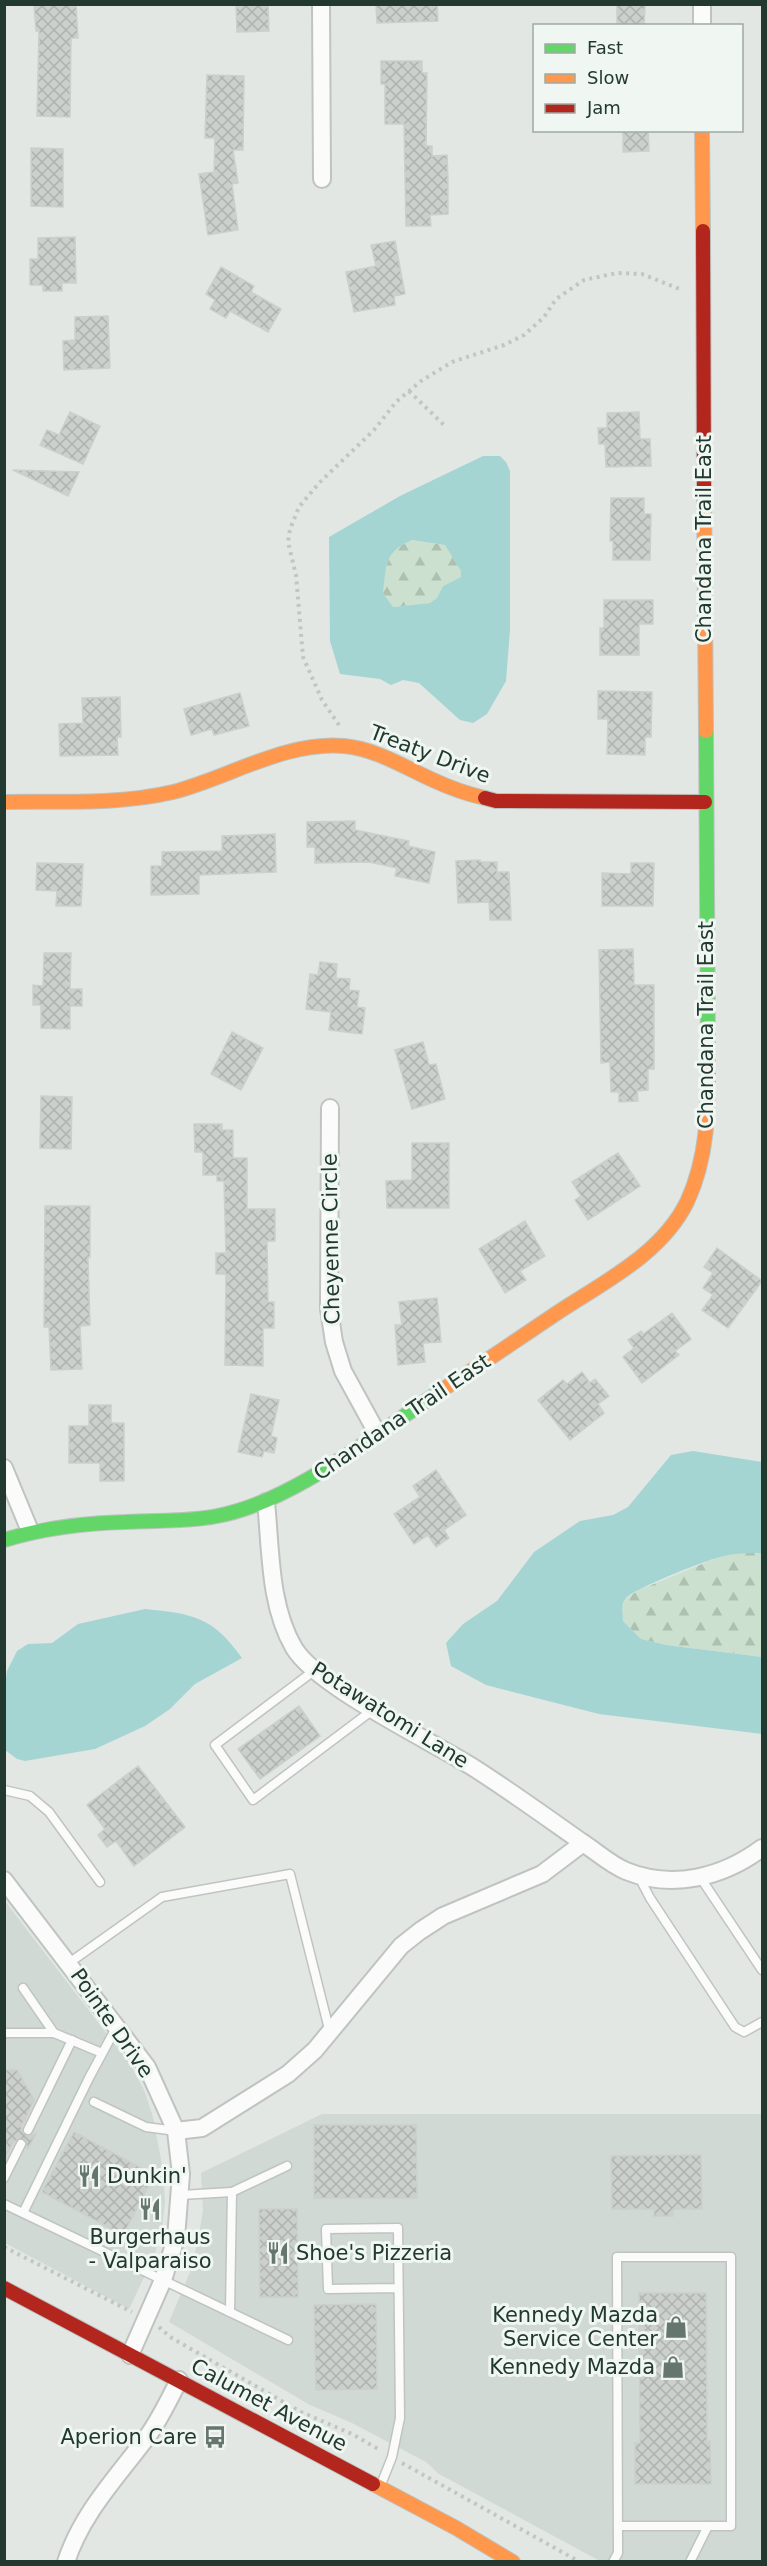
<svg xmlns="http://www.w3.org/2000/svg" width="767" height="2566" font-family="'DejaVu Sans',sans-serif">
<defs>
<pattern id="forest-firs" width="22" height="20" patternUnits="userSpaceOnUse" patternTransform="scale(1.5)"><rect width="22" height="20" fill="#cbe0ce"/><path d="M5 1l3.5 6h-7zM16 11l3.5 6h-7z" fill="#aec1b1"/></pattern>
<pattern id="building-cross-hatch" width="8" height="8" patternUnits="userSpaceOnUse" patternTransform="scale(1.5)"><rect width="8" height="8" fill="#cbd0cd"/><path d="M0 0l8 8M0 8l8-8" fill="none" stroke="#aeb3b0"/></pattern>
</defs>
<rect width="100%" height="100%" fill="#e2e7e4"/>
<!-- built -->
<g fill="#d0d9d3">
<polygon points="4,1900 130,2064 144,2090 153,2117 163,2170 165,2202 162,2228 155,2254 129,2309 5,2243"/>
<polygon points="322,2114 762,2114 762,2561 600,2561 439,2474 426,2462 352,2423 310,2405 169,2322 190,2272 198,2241 203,2211 201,2173"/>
</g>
<!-- forest -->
<g fill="url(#forest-firs)">
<path d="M412,540L445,545L461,571V577L443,586L437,598L430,603L393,607L383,593C387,565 383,553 412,540Z"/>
<polygon points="744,1552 762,1553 762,1657 666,1645 641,1639 623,1621 622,1606 625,1599 639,1590 719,1557"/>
</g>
<!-- water -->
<g fill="#a4d5d3" fill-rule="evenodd">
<path d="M483,456H500L506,462L510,471V630L506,681L487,714L473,723L460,720L419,683L403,680L391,685L380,679L340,674L330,641L329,537L400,496ZM412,540L445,545L461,571V577L443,586L437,598L430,603L393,607L383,593C387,565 383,553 412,540Z"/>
<path d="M693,1451L762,1462V1553C748,1553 734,1553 720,1557C704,1561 636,1588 626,1598C620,1604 623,1614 623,1621L641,1639L666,1645L762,1657V1734L599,1714L486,1685L451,1666L446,1643L463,1624L497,1601L534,1552L580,1521L613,1515L628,1507L671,1455Z"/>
<path d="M145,1609C193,1614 212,1616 242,1658L195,1684L170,1709L145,1726L95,1749L25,1761L17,1759L5,1750V1685L7,1671L17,1651L28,1644L52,1643L78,1624Z"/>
</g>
<!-- building -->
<g fill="url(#building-cross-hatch)" stroke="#cbd0cd" stroke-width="1.5">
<polygon points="34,4 76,4 78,38 71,38 70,117 37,116 39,31 36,31"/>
<polygon points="236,4 268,4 269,31 237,32"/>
<polygon points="376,4 437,4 438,21 377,23"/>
<polygon points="617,4 645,4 644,26 617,26"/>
<polygon points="381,61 422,61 422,73 427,73 426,146 432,146 432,156 447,155 448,179 448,214 430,215 431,226 406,226 404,124 385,124 385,84 381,84"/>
<polygon points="207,75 244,76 243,150 233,150 238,183 232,184 238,230 208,235 199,174 214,172 215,138 205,138"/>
<polygon points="623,130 648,130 649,151 623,152"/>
<polygon points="31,148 63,149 63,207 31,206"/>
<polygon points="75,237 76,283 62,283 62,291 43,291 43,285 30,285 30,259 38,259 38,238"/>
<polygon points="395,241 405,294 394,296 395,305 354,312 346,272 376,266 371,245"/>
<polygon points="221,267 254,286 251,292 281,309 268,332 230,311 226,318 210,309 215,300 206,294"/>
<polygon points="108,316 110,368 64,370 63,341 75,340 75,317"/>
<polygon points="70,412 100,426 83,464 40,445 47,430 59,435"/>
<polygon points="639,412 640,439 650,439 651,466 606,467 605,444 599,444 598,428 607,428 607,413"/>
<polygon points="13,470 79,472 68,496"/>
<polygon points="611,498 644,498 644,514 651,514 650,560 613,560 613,541 610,541"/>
<polygon points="604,600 653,600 653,624 639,624 639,655 600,655 600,628 604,628"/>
<polygon points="598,691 652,692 651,737 645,737 645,755 607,754 608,719 598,719"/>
<polygon points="240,693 249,726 214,735 212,729 191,735 184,709"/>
<polygon points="120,697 121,737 117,737 118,755 60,756 59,724 83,723 82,698"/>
<polygon points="355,821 355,830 409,841 408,846 435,852 429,883 395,876 397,868 369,862 315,863 315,847 307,847 307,822"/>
<polygon points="275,834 276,872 199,875 199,894 151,895 151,866 162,866 162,852 222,851 222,836"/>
<polygon points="480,860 480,862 497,862 497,872 509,872 511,920 490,920 489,902 458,903 456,861"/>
<polygon points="37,863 83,864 81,906 56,906 57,891 36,890"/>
<polygon points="631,863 654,863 653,906 602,906 602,873 631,874"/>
<polygon points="633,949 634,985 654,985 654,1069 648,1069 648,1090 637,1091 638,1101 619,1102 619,1092 611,1092 610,1062 601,1063 599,950"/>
<polygon points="44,953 71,953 70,989 82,989 82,1006 70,1006 70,1029 41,1028 41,1005 33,1005 33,985 43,986"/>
<polygon points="320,962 337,964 336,978 350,979 349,990 359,991 357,1007 365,1008 362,1034 329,1030 331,1012 306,1009 310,974 318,975"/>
<polygon points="232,1032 263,1048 241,1090 211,1074"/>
<polygon points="423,1042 429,1065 436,1064 445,1099 412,1109 395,1050"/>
<polygon points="41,1096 72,1097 71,1149 40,1148"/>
<polygon points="194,1124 222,1124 222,1130 233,1130 233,1158 247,1158 247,1209 275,1209 275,1241 267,1241 268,1302 274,1302 274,1328 263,1328 263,1366 225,1365 226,1274 216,1274 216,1253 226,1253 224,1181 217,1181 217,1175 203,1175 203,1152 195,1152"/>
<polygon points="412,1143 449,1143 449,1208 387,1208 386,1181 412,1180"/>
<polygon points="618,1153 640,1186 588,1220 575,1200 581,1196 572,1182"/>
<polygon points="45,1206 90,1206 90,1257 88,1257 90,1325 80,1326 82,1369 51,1370 49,1327 44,1327"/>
<polygon points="525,1221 545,1256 520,1271 526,1280 505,1293 479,1249"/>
<polygon points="717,1248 762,1281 728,1328 702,1310 713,1295 703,1288 713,1273 704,1267"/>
<polygon points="437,1298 441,1342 423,1343 425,1362 398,1365 395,1325 402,1325 399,1302"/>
<polygon points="672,1313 691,1339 675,1351 679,1355 642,1383 623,1357 634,1348 628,1340 641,1331 643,1334"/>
<polygon points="582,1372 590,1383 595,1379 609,1396 598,1404 604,1413 570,1440 538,1400 563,1380 567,1384"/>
<polygon points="251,1394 279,1400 271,1436 277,1438 274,1453 264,1451 262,1457 238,1452"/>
<polygon points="89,1405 111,1405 111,1423 124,1423 124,1481 100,1481 100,1463 69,1463 69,1426 89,1426"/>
<polygon points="436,1470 466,1515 444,1530 449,1538 436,1547 428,1535 414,1544 394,1514 420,1497 413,1486"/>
<polygon points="299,1706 320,1736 260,1779 238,1749"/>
<polygon points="138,1766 185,1827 134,1866 116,1841 107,1847 98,1835 105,1829 87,1805"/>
<polygon points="4,2070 17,2070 34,2100 21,2127 26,2136 36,2134 28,2148 24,2139 14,2141 4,2159"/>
<polygon points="314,2125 416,2125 417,2198 314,2198"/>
<polygon points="74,2132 154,2175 123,2235 42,2192"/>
<polygon points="701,2155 702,2209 673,2209 673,2216 654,2216 654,2209 612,2209 611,2156"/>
<polygon points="259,2209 297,2209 298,2297 260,2297"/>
<polygon points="639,2293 706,2293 707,2441 710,2441 711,2484 635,2484 635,2443 640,2443"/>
<polygon points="376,2304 377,2389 316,2390 314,2305"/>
</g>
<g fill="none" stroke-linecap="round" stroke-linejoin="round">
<!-- lane casing -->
<g stroke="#bfc4c1" stroke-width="11">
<g id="lane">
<polyline points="315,1670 215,1745 253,1800 374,1709"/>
<polyline points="4,1790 30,1796 49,1812 100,1882"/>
<polyline points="639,1877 650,1898 735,2027 744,2032 762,2022"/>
<polyline points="700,1877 762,1970"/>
<polyline points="69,1963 162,1897 290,1874 330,2033"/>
<polyline points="23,1988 54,2033"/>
<polyline points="4,2033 54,2033 102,2053"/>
<polyline points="94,2102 146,2127 176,2131"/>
<polyline points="28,2130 72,2040"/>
<polyline points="4,2178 21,2144"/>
<polyline points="181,2195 232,2192"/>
<polyline points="4,2204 288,2340"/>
<polyline points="23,2213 89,2078 117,2026"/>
<polyline points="230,2312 232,2192 287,2166"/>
<polyline points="380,2487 392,2457 400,2418 398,2228 326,2229 328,2289 398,2288"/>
<polyline points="613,2562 618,2553 617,2257 731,2257 731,2526 618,2526"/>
<polyline points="690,2562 708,2526"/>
</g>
</g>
<!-- street casing -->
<g stroke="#bfc4c1" stroke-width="20">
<g id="street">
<polyline points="321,4 322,179"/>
<polyline points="702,4 702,26"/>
<polyline points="330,1108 329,1309 334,1342 343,1371 377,1433"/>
<polyline points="4,1468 30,1531"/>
<path d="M266,1502C271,1551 269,1605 294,1648C317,1686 429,1740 471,1766C509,1790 546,1817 583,1843"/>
<polyline points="4,1880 147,2067 176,2131 181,2174 176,2238 163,2280 130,2355"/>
<path d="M176,2131L202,2128L288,2074L315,2050L401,1946L420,1931L443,1916L542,1874L583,1843C597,1852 611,1865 626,1871C673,1890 723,1877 762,1848"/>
<path d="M66,2562C82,2513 117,2477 147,2437C160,2419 169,2400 179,2380"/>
</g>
</g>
<!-- fast casing -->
<g stroke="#bcc3bf" stroke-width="16">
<g id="fast">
<polyline points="706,731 708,1049"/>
<path d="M4,1540C44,1528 84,1523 125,1522C156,1520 187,1522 217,1516C293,1502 377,1433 442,1390"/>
</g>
</g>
<!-- slow casing -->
<g stroke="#bcc3bf" stroke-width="16">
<g id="slow">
<polyline points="702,130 703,231"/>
<polyline points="704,486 706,731"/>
<path d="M4,802C60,801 118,805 173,792C228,778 285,741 344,746C376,749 404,767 433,780C450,788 467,794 485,798"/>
<path d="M442,1390C482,1364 521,1337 560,1311C606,1281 662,1253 687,1202C710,1153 708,1101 708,1049"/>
<polyline points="373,2484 456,2528 513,2562"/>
</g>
</g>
<!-- jam casing -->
<g stroke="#bcc3bf" stroke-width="16">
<g id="jam">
<polyline points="703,231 704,486"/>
<polyline points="485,798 496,801 705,802"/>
<polyline points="4,2288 373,2484"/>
</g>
</g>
<!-- path -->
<g stroke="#c0c7c3" stroke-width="4" stroke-dasharray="3 4.5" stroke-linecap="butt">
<polyline points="409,391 444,425"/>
<polyline points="339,725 322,700 303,657 296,575 288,542 290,529 299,507 319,483 374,430 396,402 421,381 452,362 504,345 524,335 544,317 556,299 584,280 617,273 642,274 682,290"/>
<polyline points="4,2247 132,2312"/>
<polyline points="159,2327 170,2337 301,2412 352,2434 380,2450"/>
<polyline points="402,2463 580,2562"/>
</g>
<!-- lane -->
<use href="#lane" stroke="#fbfbfb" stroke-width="8"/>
<!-- street -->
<use href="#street" stroke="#fbfbfb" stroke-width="16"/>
<!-- fast -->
<use href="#fast" stroke="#63d668" stroke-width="14"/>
<!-- slow -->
<use href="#slow" stroke="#ff974d" stroke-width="14"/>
<!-- jam -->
<use href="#jam" stroke="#b3261e" stroke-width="14"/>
</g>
<!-- icons -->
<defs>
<g id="restaurant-bare" transform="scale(1.8)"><path d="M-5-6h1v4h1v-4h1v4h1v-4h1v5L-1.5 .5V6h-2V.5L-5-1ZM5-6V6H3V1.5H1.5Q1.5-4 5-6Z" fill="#65766e" stroke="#f0f7f2" stroke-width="2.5" paint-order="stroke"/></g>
<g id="shop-bare" transform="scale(1.8)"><path d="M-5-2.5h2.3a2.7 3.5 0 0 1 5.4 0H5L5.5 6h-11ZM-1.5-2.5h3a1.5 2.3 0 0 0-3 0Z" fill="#65766e" stroke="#f0f7f2" stroke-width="2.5" paint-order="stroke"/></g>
<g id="bus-bare" transform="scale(1.8)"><path d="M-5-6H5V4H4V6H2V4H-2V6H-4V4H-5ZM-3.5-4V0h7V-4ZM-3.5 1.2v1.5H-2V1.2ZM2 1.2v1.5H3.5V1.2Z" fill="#65766e" stroke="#f0f7f2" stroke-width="2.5" paint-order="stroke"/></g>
</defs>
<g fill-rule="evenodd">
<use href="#restaurant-bare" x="89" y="2176"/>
<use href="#restaurant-bare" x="150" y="2209"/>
<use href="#restaurant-bare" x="278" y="2253"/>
<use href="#shop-bare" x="676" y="2327"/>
<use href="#shop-bare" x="673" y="2367"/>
<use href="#bus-bare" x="215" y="2437"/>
</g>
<g text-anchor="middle" stroke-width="6" stroke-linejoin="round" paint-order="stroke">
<!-- street labels -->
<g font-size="21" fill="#21392e" stroke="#f0f7f2">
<text transform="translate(704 539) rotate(-90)" y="7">Chandana Trail East</text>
<text transform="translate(430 754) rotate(21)" y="7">Treaty Drive</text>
<text transform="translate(706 1025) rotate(-90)" y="7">Chandana Trail East</text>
<text transform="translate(331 1239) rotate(-91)" y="7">Cheyenne Circle</text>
<text transform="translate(402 1417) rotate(-34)" y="7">Chandana Trail East</text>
<text transform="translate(390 1715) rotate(32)" y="7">Potawatomi Lane</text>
<text transform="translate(112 2023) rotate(55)" y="7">Pointe Drive</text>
<text transform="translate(269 2405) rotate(28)" y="7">Calumet Avenue</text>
</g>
<!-- poi labels -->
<g font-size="21" fill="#21392e" stroke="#f0f7f2" text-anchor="end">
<text x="107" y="2183" text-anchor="start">Dunkin'</text>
<text x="150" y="2244" text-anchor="middle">Burgerhaus<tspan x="150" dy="24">- Valparaiso</tspan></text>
<text x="296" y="2260" text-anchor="start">Shoe's Pizzeria</text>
<text x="658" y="2322">Kennedy Mazda<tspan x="658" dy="24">Service Center</tspan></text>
<text x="655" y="2374">Kennedy Mazda</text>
<text x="197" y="2444">Aperion Care</text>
</g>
</g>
<!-- border -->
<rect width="767" height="2566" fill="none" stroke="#21392e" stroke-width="12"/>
<!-- legend -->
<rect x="533" y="24" width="210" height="108" fill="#f0f7f2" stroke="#9daba4" stroke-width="1.5"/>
<rect x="545" y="44" width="30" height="9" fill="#63d668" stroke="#9daba4" stroke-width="1.5"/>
<text x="587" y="54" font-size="18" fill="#21392e">Fast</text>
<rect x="545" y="74" width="30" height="9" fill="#ff974d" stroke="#9daba4" stroke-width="1.5"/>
<text x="587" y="84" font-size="18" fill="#21392e">Slow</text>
<rect x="545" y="104" width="30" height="9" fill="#b3261e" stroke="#9daba4" stroke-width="1.5"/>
<text x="587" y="114" font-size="18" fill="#21392e">Jam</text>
</svg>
